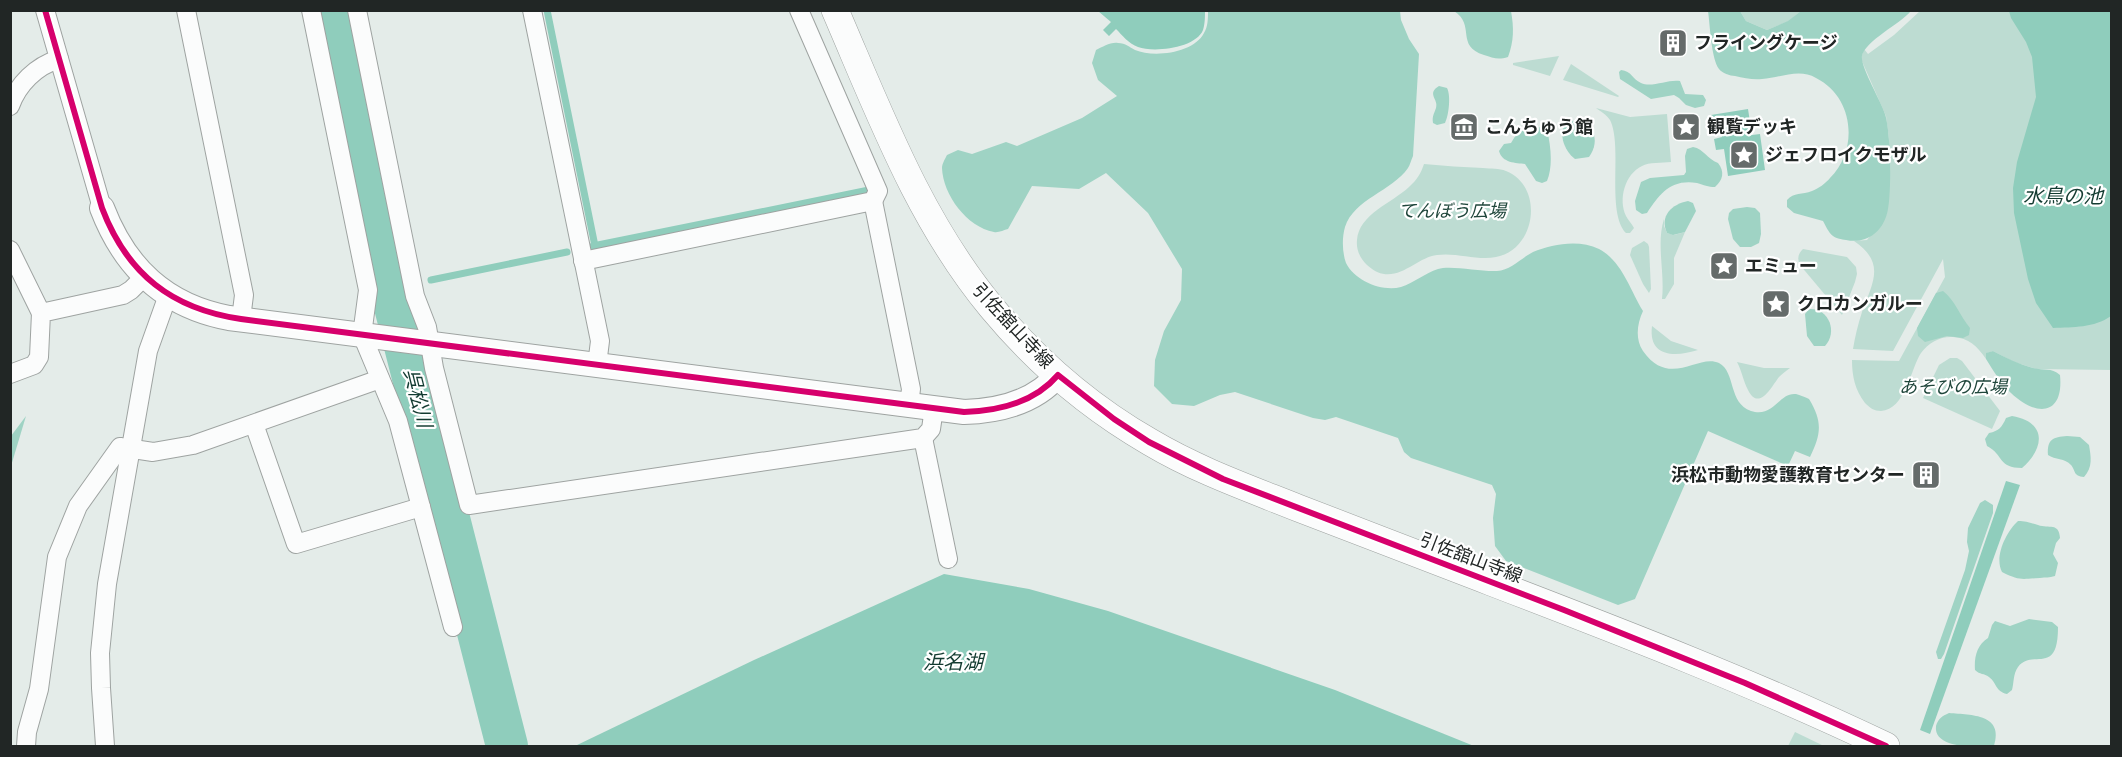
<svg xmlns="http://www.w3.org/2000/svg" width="2122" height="757" font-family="Literata,'Noto Sans JP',serif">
<rect width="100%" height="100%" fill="#e4ece9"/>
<!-- green -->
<g fill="#bddcd2">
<polygon points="1740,11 1801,11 1789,21 1767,30 1746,21"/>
<path d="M1920,11H2111V370L2036,369L2014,362L1993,351L1987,353L1986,359C1977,346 1969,338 1953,337C1941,336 1929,342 1921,353C1911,368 1905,410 1881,411C1874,411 1870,408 1865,403C1855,390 1852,376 1852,360L1899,361L1945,277L1943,259L1893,351L1853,349C1855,337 1858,324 1862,312C1873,282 1886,263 1854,241L1867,240L1887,214L1889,138L1886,116L1861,59L1864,49L1868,54L1894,35Z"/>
<polygon points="1559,56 1550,76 1513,65 1513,63"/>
<polygon points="1571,64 1619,96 1618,97 1563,80"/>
<path d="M1596,108L1630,117L1667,114L1671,162C1662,163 1649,162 1642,166C1625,174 1618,199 1626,216C1628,220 1632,224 1634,228L1630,233H1626C1606,212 1623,146 1610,120C1607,115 1600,111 1596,108Z"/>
<path d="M1424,164C1444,166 1464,167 1483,168C1491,169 1499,168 1506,171C1544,186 1537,249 1496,257C1478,261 1456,252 1437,255C1415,257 1394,290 1367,265C1360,258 1356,250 1357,240C1359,214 1392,203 1409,187C1417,180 1421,173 1424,164Z"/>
<path d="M1664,219V226L1667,233L1674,235L1685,232L1674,258V284L1665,299H1662C1665,272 1656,244 1664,219Z"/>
<polygon points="1644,241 1648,244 1649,247 1651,289 1649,293 1643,284 1630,255 1632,248"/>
<path d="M1803,249L1847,257L1856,267L1857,274L1855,282L1842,315L1800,265C1797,258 1798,254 1803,249Z"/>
<path d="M1652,326L1671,341L1698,350C1676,357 1648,358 1652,326Z"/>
<polygon points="1950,358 1957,358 1962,361 2000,411 1992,429 1923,398 1939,365"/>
<path d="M1737,362L1764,368H1790C1786,371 1782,374 1779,377C1772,386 1759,412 1748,390C1743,381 1742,371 1737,362Z"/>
<polygon points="1795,732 1824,746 1788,746"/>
</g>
<!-- forest -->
<g fill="#9fd3c4">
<path d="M1208,11H1400L1401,20L1409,39L1419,54L1413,156C1411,160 1410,165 1408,168C1392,191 1354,199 1345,227C1342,237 1342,252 1346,263C1355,281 1382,292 1401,287C1414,283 1425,273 1438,269C1451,265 1481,272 1497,271C1511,270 1521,258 1533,252C1552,244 1579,239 1599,249C1622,261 1630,290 1643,311C1637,324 1635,339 1643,351C1670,389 1698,353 1719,363C1736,372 1728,403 1751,411C1774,418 1779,392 1796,394C1800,395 1805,397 1809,399C1823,422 1821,434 1810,457L1795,451L1788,466L1708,431L1635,599L1618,605L1506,561L1495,546L1493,518L1496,494L1492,485L1411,458L1404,452L1398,438L1336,417L1325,420L1313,418L1235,392L1220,395L1194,406L1172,404L1154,386L1155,360L1164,331L1181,300L1182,269L1148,213L1106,173L1079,189L1032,186L1008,229C1004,230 998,233 994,232C967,227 943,195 942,168C942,164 945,159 947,155L958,150L972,154L1006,142L1017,146L1082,118L1117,96L1098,80L1092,63L1096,50C1103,47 1110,42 1118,43C1126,43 1129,47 1135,50C1154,58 1194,53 1204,33C1208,27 1208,18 1208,11Z"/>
<path d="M1454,11H1511C1514,28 1514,41 1508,57C1498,60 1493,58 1484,55C1455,46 1476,25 1454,11Z"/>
<path d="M1708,11H1740L1746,21L1767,30L1788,21L1801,11H1911C1900,24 1865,41 1862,56C1860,66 1881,101 1885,114C1891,132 1892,196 1887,214C1881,234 1865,244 1846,240C1841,239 1837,239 1833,236C1828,232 1826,226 1823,221L1794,213L1787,207V200C1794,192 1802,195 1812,191C1818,189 1826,183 1830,178C1859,149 1854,97 1816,78C1799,68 1780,78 1762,79C1753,80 1744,78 1735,76C1730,76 1722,73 1719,69C1711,58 1710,24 1708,11Z"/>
<path d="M1621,70C1632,71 1632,79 1641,83C1652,88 1668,79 1680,81L1685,94L1703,95L1706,100L1704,106L1695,108L1686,105L1679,98L1674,95L1651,99L1620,79L1619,72Z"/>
<path d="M1439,86L1447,88C1451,95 1449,115 1445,123L1437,125L1433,123C1432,116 1434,114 1436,108C1439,99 1426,94 1439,86Z"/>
<path d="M1569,121C1592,119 1602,139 1589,157L1575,159C1564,151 1556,130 1569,121Z"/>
<path d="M1541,127L1547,130C1551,146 1553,167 1547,181L1542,183L1536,181L1525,164C1516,163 1502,163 1499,151L1504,144L1511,143L1519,130Z"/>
<path d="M1693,147C1704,149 1707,159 1718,163C1725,172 1723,180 1715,187C1708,187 1704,185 1697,183C1670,179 1660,194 1647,213L1642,214L1636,210L1635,201L1641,182L1650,178L1684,175L1686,172L1685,156L1687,149Z"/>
<path d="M1688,201L1693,203L1696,211L1685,232L1673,235L1667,233C1659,216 1672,204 1688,201Z"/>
<polygon points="1747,207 1755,208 1760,213 1761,234 1759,243 1751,247 1740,247 1733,239 1728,219 1729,213 1733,209"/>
<path d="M1943,291C1955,300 1960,316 1970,328L1969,335L1963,338L1947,336L1925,342L1918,336L1917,328L1936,293Z"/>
<path d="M1809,309C1829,308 1838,332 1825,346H1814L1807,336L1805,314Z"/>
<path d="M1993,351C2006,358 2019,364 2033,368C2044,371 2051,367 2060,375C2064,416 2036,417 2011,393C2001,384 1993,370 1986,359V353Z"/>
<polygon points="26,416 11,466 11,436"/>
<path d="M2012,416C2047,422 2045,448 2022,468C1998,468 2004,455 1987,446L1985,439L1989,433C1999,431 2002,427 2006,418Z"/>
<path d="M2067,436L2080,437L2089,445C2091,457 2093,467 2084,477C2073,476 2076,471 2071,465C2065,458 2055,460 2048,455C2047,439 2053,437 2067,436Z"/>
<polygon points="1985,500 1993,505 1993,513 1944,654 1941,659 1938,659 1936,652 1965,570 1969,551 1967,542 1968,528 1980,503"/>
<path d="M2018,521C2026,521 2030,523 2038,525C2049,529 2059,522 2060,538L2056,543L2053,554L2058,563L2055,576C2049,578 2046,577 2040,578C2021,579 2020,581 2002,572C1994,557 2006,532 2018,521Z"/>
<path d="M2029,619L2052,622L2058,627C2058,677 2033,648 2018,667C2013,674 2014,683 2012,690L2007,694C1995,691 1997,683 1989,677C1984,673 1980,675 1975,670C1974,657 1977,645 1988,638L1992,625L1995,621L2010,626Z"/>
<path d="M1949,713C1972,715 2004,714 1994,746C1981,747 1933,750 1936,726C1938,719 1942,716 1949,713Z"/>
</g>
<!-- water -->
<g fill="#8fcdbc">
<path d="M1098,11L1205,10V11C1205,16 1205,24 1203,30C1196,48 1154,53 1138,47C1129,44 1122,35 1116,29L1109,36L1103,30L1111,22Z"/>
<path d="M2009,11H2111V316C2094,328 2073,327 2053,328L2036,303L2028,279L2014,213L2013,188L2017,162L2036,97L2032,57L2026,42L2011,18Z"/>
<polygon points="1748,109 1752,135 1760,134 1765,170 1728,176 1724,149 1716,150 1714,139 1722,137 1719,123 1712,124 1711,115"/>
<polygon points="2006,481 2020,485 1930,734 1920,730"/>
<polygon points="944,574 1029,589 1108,611 1335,690 1474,746 575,746 754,660"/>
</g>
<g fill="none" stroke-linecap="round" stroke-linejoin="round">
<!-- stream -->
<g stroke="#8fcdbc" stroke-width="7">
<polyline points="547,10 595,246"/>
<polyline points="593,246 869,190"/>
<polyline points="431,280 567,252"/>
<polyline points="391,288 406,285"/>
</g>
<!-- river -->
<polyline stroke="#8fcdbc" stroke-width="42" points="334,10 392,295 507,746"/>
<!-- minor casing -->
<g stroke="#9ea3a1" stroke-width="20">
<g id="minor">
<polyline points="45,10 102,208"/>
<polyline points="186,10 244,295 241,319"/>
<polyline points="311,10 368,290 362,335 398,421 453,627"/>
<polyline points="357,10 415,296 427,327 434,368 469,505 923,438 931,429 934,408"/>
<polyline points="532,10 600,341 597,365"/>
<path d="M10,106C18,84 36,66 59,59"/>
<polyline points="873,201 911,389 909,405"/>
<polyline points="10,250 41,313"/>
<polyline points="583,261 873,201 878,191 799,10"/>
<polyline points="10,374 34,365 39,357 41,313 123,295 131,290 145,276"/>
<polyline points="254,424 296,544 421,507"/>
<polyline points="923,438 948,559"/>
<polyline points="26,746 27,732 39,689 57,557 78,506 120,447 153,452 193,445 380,379"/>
<polyline points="105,746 101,688 100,653 107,584 148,351 168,295"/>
</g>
</g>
<!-- tertiary casing -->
<g stroke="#9ea3a1" stroke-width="26">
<path id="tertiary" d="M102,208C125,268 165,306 229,318L964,412C998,411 1035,402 1058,375"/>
</g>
<!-- secondary casing -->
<g stroke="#9ea3a1" stroke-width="28">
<path id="secondary" d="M835,10C880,114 919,220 992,308C1036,361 1091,408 1150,442C1197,470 1248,488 1298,508C1353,529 1407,550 1462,571C1605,626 1748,680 1886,746"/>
</g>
<!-- minor -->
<use href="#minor" stroke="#fbfcfc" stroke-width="18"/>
<!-- tertiary -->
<use href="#tertiary" stroke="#fbfcfc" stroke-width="24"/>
<!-- secondary -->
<use href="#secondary" stroke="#fbfcfc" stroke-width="27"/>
<!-- cycleway casing -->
<g stroke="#fff" stroke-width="10">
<path id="cycleway" d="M45,10L102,208C127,274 172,309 241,319L964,412C998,411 1035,402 1058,375L1114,419L1149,442L1223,479L1564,610L1745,683L1886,746"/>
</g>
<!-- cycleway -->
<use href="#cycleway" stroke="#d6006c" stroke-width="6"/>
</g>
<!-- icons -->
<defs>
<g id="building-square" transform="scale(1.5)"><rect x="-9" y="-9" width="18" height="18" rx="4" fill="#656b6a" stroke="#fff"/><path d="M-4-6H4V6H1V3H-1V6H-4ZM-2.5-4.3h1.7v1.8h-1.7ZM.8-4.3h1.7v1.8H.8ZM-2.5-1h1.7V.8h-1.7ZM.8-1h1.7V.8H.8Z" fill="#fff"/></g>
<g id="museum-square" transform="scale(1.5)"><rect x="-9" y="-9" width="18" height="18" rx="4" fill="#656b6a" stroke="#fff"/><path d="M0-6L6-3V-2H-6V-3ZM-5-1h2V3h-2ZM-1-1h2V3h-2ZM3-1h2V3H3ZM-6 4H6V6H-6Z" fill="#fff"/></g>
<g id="sight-square" transform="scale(1.5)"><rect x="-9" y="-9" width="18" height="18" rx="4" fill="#656b6a" stroke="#fff"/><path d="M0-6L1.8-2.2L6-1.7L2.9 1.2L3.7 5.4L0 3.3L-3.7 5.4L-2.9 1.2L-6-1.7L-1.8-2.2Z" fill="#fff"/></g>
</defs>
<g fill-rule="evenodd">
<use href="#building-square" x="1673" y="43"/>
<use href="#museum-square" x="1464" y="127"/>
<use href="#sight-square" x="1686" y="127"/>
<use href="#sight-square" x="1744" y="155"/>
<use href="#sight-square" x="1724" y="266"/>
<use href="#sight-square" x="1776" y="304"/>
<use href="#building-square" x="1926" y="475"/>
</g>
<g text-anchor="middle" stroke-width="4.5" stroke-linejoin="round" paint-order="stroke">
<!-- poi labels -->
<g font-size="18" font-weight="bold" fill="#212625" stroke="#fff" text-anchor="start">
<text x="1694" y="49">フライングケージ</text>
<text x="1485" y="133">こんちゅう館</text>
<text x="1707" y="133">観覧デッキ</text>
<text x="1765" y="161">ジェフロイクモザル</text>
<text x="1745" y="272">エミュー</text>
<text x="1797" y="310">クロカンガルー</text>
<text x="1905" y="481" text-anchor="end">浜松市動物愛護教育センター</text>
</g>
<!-- park labels -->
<g font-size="18" font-style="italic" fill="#1f463b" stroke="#fff">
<text x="1452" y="217">てんぼう広場</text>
<text x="1953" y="393">あそびの広場</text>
</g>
<!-- street labels -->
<g font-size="18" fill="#212625" stroke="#fff">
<text transform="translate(1013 326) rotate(47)" y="6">引佐舘山寺線</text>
<text transform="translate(1471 558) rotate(21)" y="6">引佐舘山寺線</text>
</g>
<!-- water labels -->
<g font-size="20" font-style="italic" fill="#133b31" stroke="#fff">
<text x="2063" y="203">水鳥の池</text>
<text transform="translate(418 398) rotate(76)" y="7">呉松川</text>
<text x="953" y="669">浜名湖</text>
</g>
</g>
<!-- border -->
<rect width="2122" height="757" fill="none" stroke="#212625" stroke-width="24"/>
</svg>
